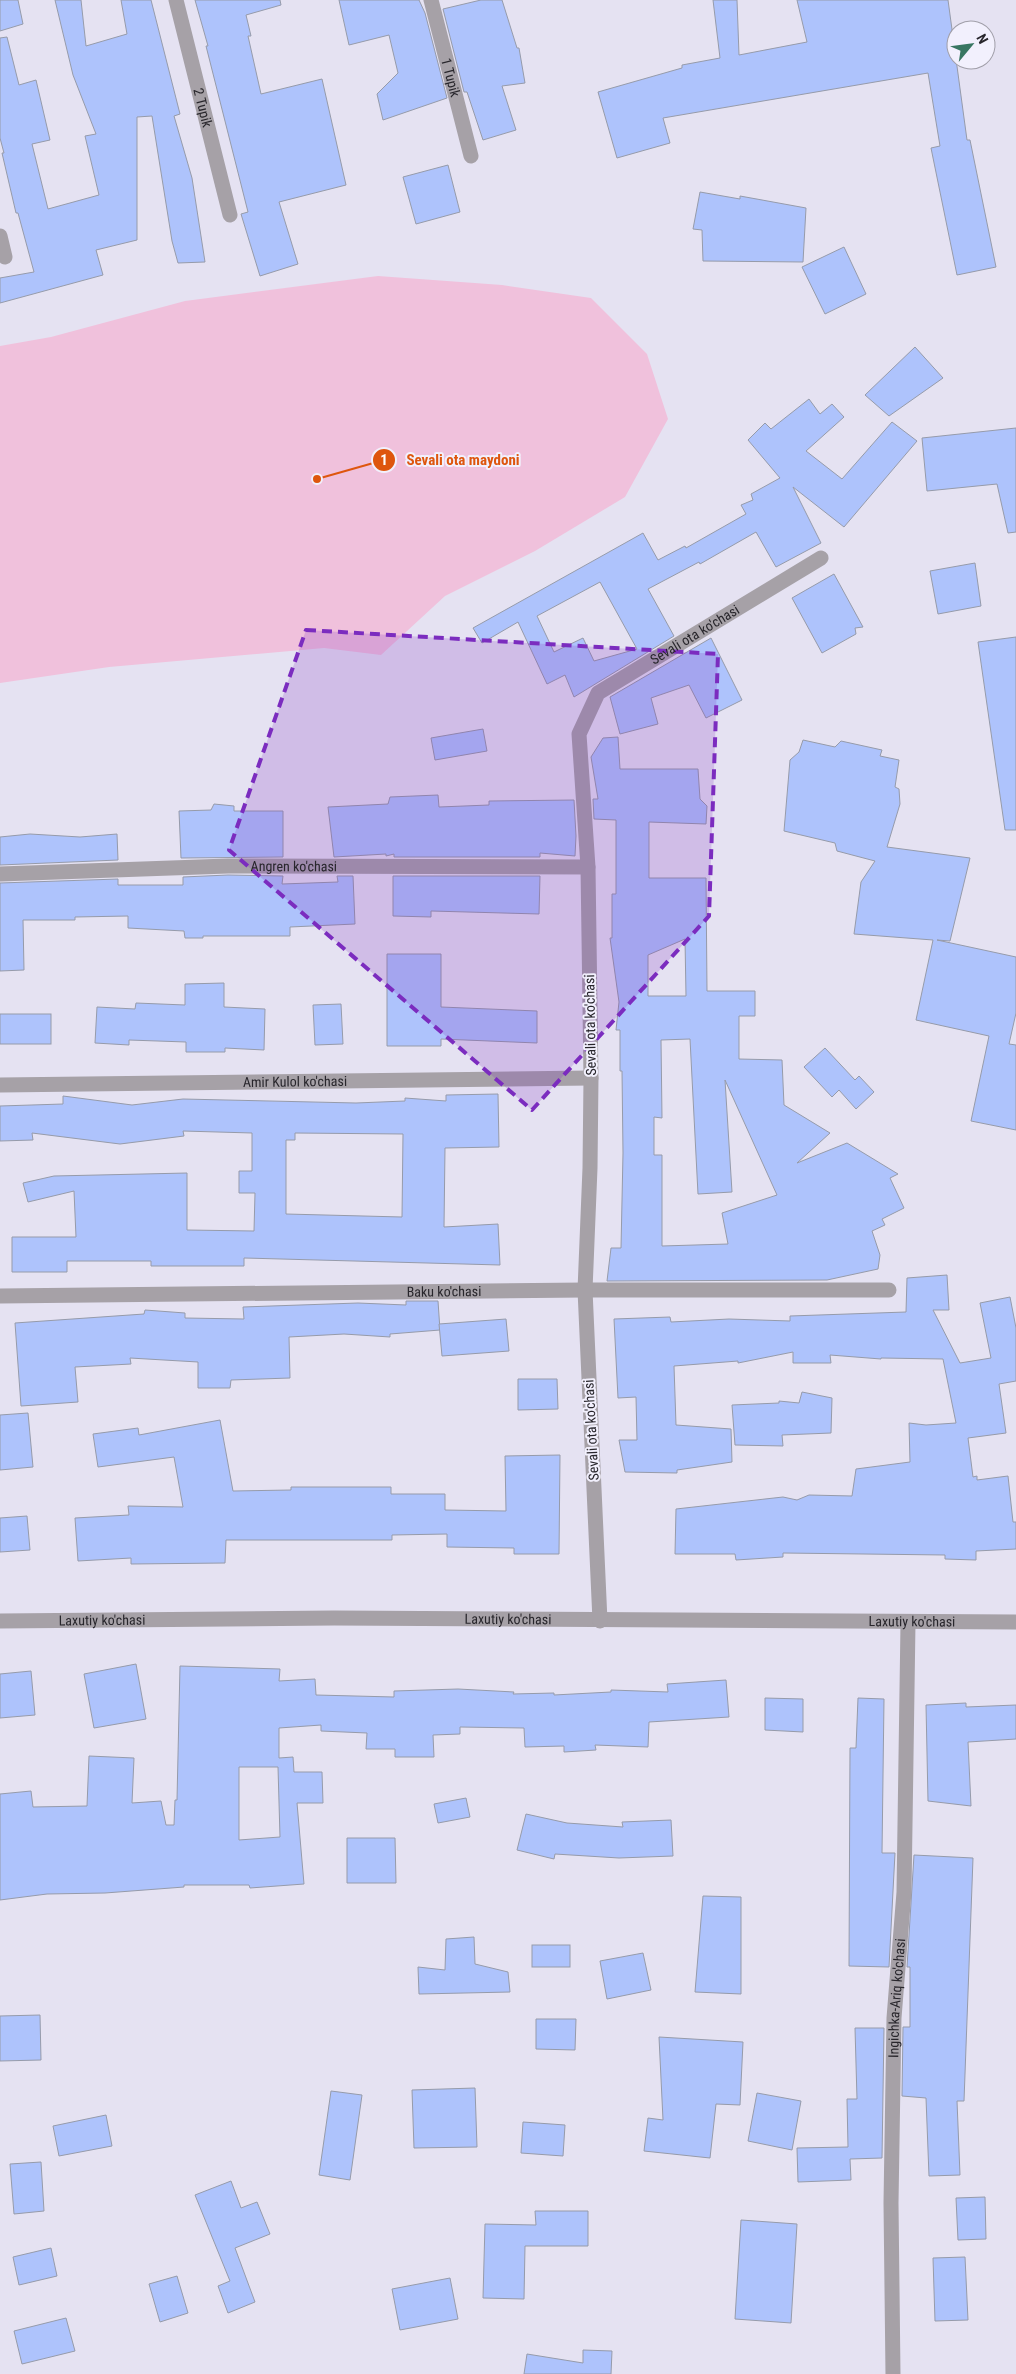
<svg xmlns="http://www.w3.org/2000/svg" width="1016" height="2374" font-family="'Roboto Condensed',sans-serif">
<rect width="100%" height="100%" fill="#e5e2f2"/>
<!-- green -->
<polygon fill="#f0c1dc" points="378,276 502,285 591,298 647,354 668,419 625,497 535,551 445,596 381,655 324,648 109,667 0,683 0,346 51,337 185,301"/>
<!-- building -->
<g fill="#aec3fc" stroke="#969baa" fill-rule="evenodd">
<polygon points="0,0 18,0 23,24 0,31"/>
<polygon points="55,0 81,0 86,46 127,34 121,0 151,0 180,114 174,116 192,178 205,262 178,263 172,241 152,116 137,117 137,240 96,250 103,275 0,303 0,278 34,272 18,213 16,213 2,153 4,153 0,138 0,38 7,37 19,85 36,80 50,140 32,144 48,209 99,195 85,136 96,134 73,75"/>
<polygon points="195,0 280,0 281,5 246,15 251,36 248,36 261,94 322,79 346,185 279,202 298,264 260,276 241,214 248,212 206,46 208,46"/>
<polygon points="339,0 419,0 425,13 447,98 383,120 377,94 398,73 389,35 349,45"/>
<polygon points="481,0 502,0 517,48 519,48 525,83 502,86 516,130 483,140 467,92 464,92 443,9"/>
<polygon points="713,0 737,0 739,55 807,42 797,0 948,0 967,140 970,140 996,267 957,275 931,148 940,146 928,73 663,118 670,143 617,158 598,92 682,68 682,65 720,58"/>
<polygon points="448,165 460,212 416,224 403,177"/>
<polygon points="700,192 740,199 740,196 806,208 803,262 703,261 702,230 693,229"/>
<polygon points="844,247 866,294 825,314 802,267"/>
<polygon points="915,347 943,378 889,416 865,395"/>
<path d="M809,399L820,414L832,404L844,417L806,451L842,479L892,422L917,441L844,527L793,487L821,543L776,567L756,532L700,564L699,562L648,589L674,636L574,697L565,675L547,684L518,622L482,643L473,628L643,533L658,560L685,546L686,548L746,514L741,505L753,500L751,494L780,478L748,440L765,423L771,429ZM600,582L637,649L594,661L583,638L554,652L537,616Z"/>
<polygon points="1016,428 1016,532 1008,533 997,484 927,491 922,438"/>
<polygon points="975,563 981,606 938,614 930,571"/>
<polygon points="834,574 863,627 855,628 856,634 822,653 792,598"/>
<polygon points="1016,637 1016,830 1005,830 978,642"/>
<polygon points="711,638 742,700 706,718 689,685 651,698 658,724 620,734 610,697"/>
<polygon points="483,729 487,751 435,760 431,738"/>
<path d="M618,737L620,769H698L700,799L707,806L706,824L649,822V878H706L707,991H755V1016H739V1059L782,1060L784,1105L830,1133L797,1163L847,1143L898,1174L890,1178L904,1208L882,1219L885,1225L872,1231L880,1255L878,1269L827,1280L607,1281L611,1248H621L623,1153L622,1071H620V1030H616L619,1002L610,938H612V894H616V820L594,819L593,799H598L591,757L603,738ZM685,939L686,996H648V955ZM690,1039L698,1194L732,1192L725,1080L777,1195L722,1213L728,1244L662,1246V1155H654V1117L662,1118L661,1040Z"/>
<polygon points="803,740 835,747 841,741 882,750 880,756 899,760 895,787 899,789 900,804 887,847 970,858 950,941 937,940 1016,957 1016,1013 1009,1044 1016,1045 1016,1130 971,1121 989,1036 916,1020 933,940 854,934 861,882 875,861 837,851 835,843 784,831 790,760 799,752"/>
<polygon points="438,795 439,807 489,805 489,801 574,800 576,836 575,856 540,853 540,857 394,857 394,854 386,856 386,854 334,857 328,807 388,804 390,797"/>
<polygon points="214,804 234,806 234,811 283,811 283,857 181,858 179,811 211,810"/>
<polygon points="30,834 80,837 117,834 118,860 0,865 0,837"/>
<polygon points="228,875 283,876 282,884 338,882 337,876 353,876 355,924 290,927 290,936 203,936 203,938 185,938 184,931 128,928 128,916 75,917 75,920 23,920 24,970 0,971 0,883 118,879 118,885 183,885 183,877"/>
<polygon points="393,876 540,876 539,914 431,911 431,917 393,916"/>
<polygon points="387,954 441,954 441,1007 537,1011 537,1043 441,1039 441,1046 387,1046"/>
<polygon points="224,983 224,1007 265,1009 264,1050 225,1048 225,1052 186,1052 186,1042 129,1040 129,1045 95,1043 97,1007 135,1009 136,1003 185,1005 185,984"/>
<polygon points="341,1004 343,1044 315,1045 313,1005"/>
<rect x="0" y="1014" width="51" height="30"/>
<polygon points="825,1048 855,1080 859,1076 874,1092 856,1109 839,1090 832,1097 804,1067"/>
<path d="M498,1094L499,1147L445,1148L444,1227L498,1224L500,1265L244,1258V1266H151V1261H67V1272H12V1237H76L74,1191L28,1202L23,1183L54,1176L187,1173V1230L254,1231L255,1193H239V1171H252V1133L183,1131L184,1136L120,1144L32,1133L33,1140L0,1141V1106L63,1104V1096L132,1105L183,1099L356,1103L405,1101V1098L446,1101V1095ZM295,1133L403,1134L402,1217L286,1214V1140H295Z"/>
<polygon points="947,1275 949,1310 933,1310 960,1363 991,1358 980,1303 1010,1297 1016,1328 1016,1381 999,1384 1006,1433 968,1438 973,1477 977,1476 977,1480 1008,1476 1013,1522 1016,1522 1016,1549 976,1551 976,1560 945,1559 945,1555 783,1553 783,1557 736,1560 735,1554 675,1554 676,1509 783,1497 797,1500 809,1495 852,1496 856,1469 910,1462 909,1423 926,1425 956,1423 943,1359 881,1358 881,1359 830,1355 831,1363 793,1363 793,1352 738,1363 738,1361 674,1366 676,1425 731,1429 732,1462 677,1470 677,1473 625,1472 619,1440 637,1440 636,1397 618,1398 614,1319 670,1317 671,1322 729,1319 790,1321 790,1316 906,1312 907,1278"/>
<polygon points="406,1301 438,1301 440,1330 390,1334 390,1337 344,1334 289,1337 290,1378 231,1380 230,1388 198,1388 198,1362 130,1358 131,1364 75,1367 78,1402 21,1406 15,1323 144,1314 145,1310 185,1313 185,1318 244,1319 243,1307 358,1303 406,1305"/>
<polygon points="506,1319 509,1351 442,1356 439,1324"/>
<polygon points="518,1379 557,1379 558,1409 518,1410"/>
<polygon points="802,1392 832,1398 831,1433 782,1435 783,1446 735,1445 732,1405 779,1403 779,1401 799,1403"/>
<polygon points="28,1413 33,1467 0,1470 0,1415"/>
<polygon points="220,1420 233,1491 291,1490 291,1487 391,1487 391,1494 445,1494 445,1510 506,1511 505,1456 560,1455 559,1554 514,1554 514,1548 447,1547 447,1534 392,1535 392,1540 226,1540 225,1563 131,1564 131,1558 78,1561 75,1518 129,1515 128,1506 183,1507 174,1457 98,1467 93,1434 138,1428 139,1435"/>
<polygon points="27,1516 30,1550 0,1552 0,1518"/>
<polygon points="136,1664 146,1719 94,1728 84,1674"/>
<path d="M180,1666L280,1669L279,1681L315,1679L316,1695L394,1697V1691L458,1689L514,1692L513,1694L554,1693V1695L611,1692V1690L668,1692L667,1684L726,1680L729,1717L649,1722L648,1747L595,1745L596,1750L564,1752V1746L525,1747L524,1728L460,1727V1734L433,1735L434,1757H395V1749H366L367,1733L321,1731V1725L279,1728V1758L293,1757L294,1772H322L323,1803H297L304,1884L250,1888L249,1885H184V1887L105,1893L47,1894L0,1900V1794L31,1791L33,1807L87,1806L89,1756L134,1758L132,1803L161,1801L166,1825H174L175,1800H177ZM239,1767H278L280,1837L239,1840Z"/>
<polygon points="31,1671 35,1715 0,1718 0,1674"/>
<polygon points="765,1698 803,1699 803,1732 765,1730"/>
<polygon points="858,1698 884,1699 882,1853 895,1853 889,1967 849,1966 850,1748 856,1748"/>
<polygon points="966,1703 966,1707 1016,1705 1016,1739 968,1742 971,1806 928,1801 926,1705"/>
<polygon points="466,1798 470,1817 438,1823 434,1804"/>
<polygon points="526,1814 567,1823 623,1827 622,1822 671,1820 673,1856 619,1858 555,1854 554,1859 517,1850"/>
<polygon points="347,1838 395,1838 396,1883 347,1883"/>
<polygon points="914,1855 973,1858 964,2101 957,2101 960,2175 929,2176 926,2098 902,2096 903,2027 910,2027 910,1967 907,1967"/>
<polygon points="703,1896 741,1897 741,1994 695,1992"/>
<polygon points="474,1937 475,1964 508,1972 510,1992 419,1994 418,1967 445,1970 446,1939"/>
<rect x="532" y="1945" width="38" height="22"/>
<polygon points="643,1953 651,1990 607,1999 600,1961"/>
<polygon points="40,2015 41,2060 0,2061 0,2016"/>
<polygon points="536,2019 576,2019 575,2050 536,2049"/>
<polygon points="855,2028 884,2028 882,2158 850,2159 851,2180 798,2182 797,2148 848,2147 847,2099 857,2099"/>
<polygon points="659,2037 743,2042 740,2105 716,2104 710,2158 644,2151 648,2118 663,2120"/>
<polygon points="475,2088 477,2147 414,2148 412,2090"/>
<polygon points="331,2091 362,2095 350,2180 319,2175"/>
<polygon points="757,2093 801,2101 792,2150 748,2141"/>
<polygon points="106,2115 112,2146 59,2156 53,2126"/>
<polygon points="523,2122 565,2125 563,2156 521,2153"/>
<polygon points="41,2162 44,2211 14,2214 10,2164"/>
<polygon points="231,2181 241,2208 257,2202 270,2234 235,2248 255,2302 228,2313 218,2286 230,2281 195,2195"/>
<polygon points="985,2197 986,2239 958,2240 956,2198"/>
<polygon points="535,2211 588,2211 588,2246 525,2246 524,2299 483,2298 485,2224 536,2225"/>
<polygon points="741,2220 797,2224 791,2323 735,2319"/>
<polygon points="51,2248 57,2276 19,2285 13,2257"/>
<polygon points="965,2257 968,2320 935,2321 933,2258"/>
<polygon points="177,2276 188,2313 160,2322 149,2284"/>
<polygon points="450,2278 458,2319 400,2330 392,2289"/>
<polygon points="66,2318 75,2351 22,2364 14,2331"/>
<polygon points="583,2350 612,2351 611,2374 524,2374 527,2354 583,2363"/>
</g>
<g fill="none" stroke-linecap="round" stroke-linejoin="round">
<!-- minor -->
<g stroke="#a6a1a7" stroke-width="15">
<path id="s1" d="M176,0L230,215"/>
<path id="s2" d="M431,0L471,156"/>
<polyline points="0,236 5,257"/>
<path id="s3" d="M0,874L228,866L588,867"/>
<path id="s4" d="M0,1085L591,1078"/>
<path id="s5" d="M0,1296L585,1290H889"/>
<path id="s6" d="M0,1621L334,1618L1016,1622"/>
<path id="s7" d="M600,1621L585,1290L590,1168L591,1078L588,867L579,734L598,693L821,558"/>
<path id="s8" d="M893,2374L891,2203L894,2018L904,1892L908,1623"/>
</g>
</g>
<!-- marked area -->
<path fill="#7b2cbf" fill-opacity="0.2" stroke="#7b2cbf" stroke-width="4" stroke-dasharray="10 6" stroke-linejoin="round" d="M306,630L718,654L709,916L532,1110L229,850Z"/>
<g text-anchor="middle" stroke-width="4" stroke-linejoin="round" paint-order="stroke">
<!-- street labels -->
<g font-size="14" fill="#28262c" stroke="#f2f0fd">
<text dy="5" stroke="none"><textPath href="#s2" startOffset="80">1 Tupik</textPath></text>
<text dy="5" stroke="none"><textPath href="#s1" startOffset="111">2 Tupik</textPath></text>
<text dy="5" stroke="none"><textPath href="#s7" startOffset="1046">Sevali ota ko'chasi</textPath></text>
<text dy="5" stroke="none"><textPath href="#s3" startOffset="294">Angren ko'chasi</textPath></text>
<text transform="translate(590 1025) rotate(-91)" y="5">Sevali ota ko'chasi</text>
<text dy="5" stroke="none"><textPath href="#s4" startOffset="295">Amir Kulol ko'chasi</textPath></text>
<text dy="5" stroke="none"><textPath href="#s5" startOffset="444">Baku ko'chasi</textPath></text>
<text transform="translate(591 1430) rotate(-93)" y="5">Sevali ota ko'chasi</text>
<text dy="5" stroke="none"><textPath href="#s6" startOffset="102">Laxutiy ko'chasi</textPath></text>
<text dy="5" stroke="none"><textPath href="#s6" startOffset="508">Laxutiy ko'chasi</textPath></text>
<text dy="5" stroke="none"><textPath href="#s6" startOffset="912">Laxutiy ko'chasi</textPath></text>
<text dy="5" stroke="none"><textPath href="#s8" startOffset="376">Ingichka-Ariq ko'chasi</textPath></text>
</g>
</g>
<!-- callouts -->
<path fill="none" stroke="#de560e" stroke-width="2" d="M317 479L384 460"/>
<g fill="#de560e" stroke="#f2f0fd" stroke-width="2">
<circle cx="317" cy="479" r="5"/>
<circle cx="384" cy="460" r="12"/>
</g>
<g font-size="15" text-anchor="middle" font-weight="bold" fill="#fff">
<text x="384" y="465">1</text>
</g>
<g font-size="15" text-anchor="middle" font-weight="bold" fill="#de560e" stroke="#f2f0fd" stroke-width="4" stroke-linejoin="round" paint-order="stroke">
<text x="463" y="465">Sevali ota maydoni</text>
</g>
<!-- north arrow -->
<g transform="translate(971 45) rotate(61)"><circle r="24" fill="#f2f0fd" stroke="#a19fa9"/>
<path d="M0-4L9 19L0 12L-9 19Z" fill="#387662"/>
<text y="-8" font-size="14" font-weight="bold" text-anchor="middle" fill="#28262c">N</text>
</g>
</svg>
